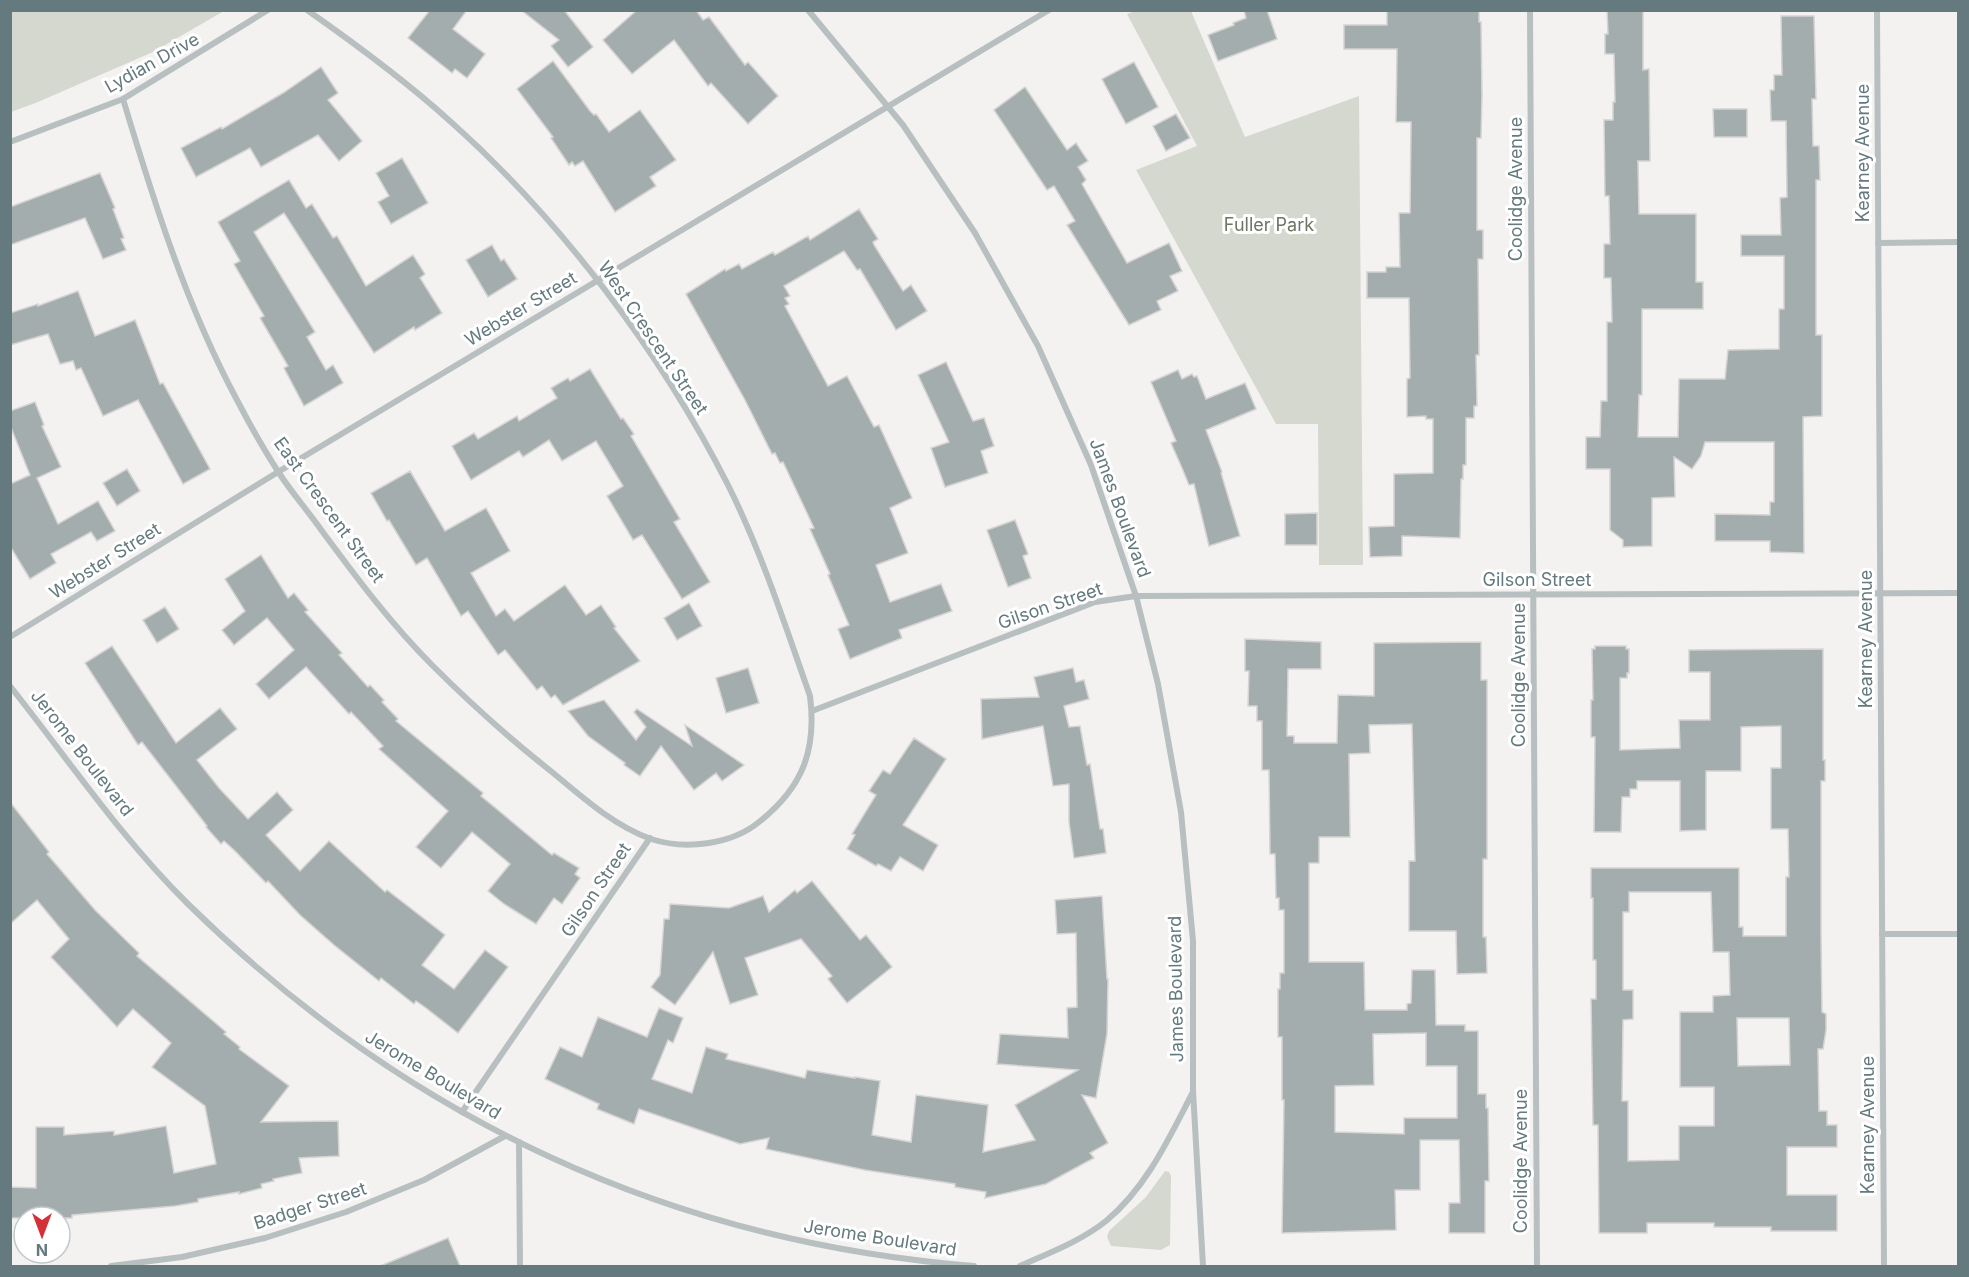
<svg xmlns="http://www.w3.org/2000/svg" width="1969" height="1277" font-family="Inter,sans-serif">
<rect width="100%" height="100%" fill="#f3f2f0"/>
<!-- green -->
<g fill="#d5d8cf">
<polygon points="10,11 11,10 224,11 153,52 38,102 11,112"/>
<polygon points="1135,11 1191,11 1245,137 1359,96 1363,565 1319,565 1318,424 1276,424 1136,170 1197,146 1127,14"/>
<polygon points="1165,1171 1169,1172 1171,1176 1170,1245 1161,1250 1111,1246 1107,1237 1109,1231 1146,1197"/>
</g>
<!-- building -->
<g fill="#a3adae" stroke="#d5d4d3" stroke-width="1.5" fill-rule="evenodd">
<polygon points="430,10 467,10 453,29 485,54 467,78 455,69 452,73 408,38"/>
<polygon points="521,10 564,10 593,47 568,67 551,46 559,40"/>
<polygon points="637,10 696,10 703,20 709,17 745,65 748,62 778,96 748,124 711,83 708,86 674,40 632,74 603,40"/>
<polygon points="1244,10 1267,10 1277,39 1218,61 1208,35 1234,25 1233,23 1246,18"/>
<polygon points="1387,10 1479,10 1479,22 1481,22 1482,95 1481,138 1477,138 1477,230 1483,230 1483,259 1478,259 1479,355 1476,355 1477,406 1474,406 1474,418 1466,418 1466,465 1463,465 1463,479 1461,479 1460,538 1402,536 1402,556 1370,557 1369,527 1394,526 1394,474 1433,473 1433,419 1426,419 1426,416 1407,417 1407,379 1410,378 1409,298 1367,298 1367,272 1386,272 1386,267 1400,267 1399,213 1410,213 1411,122 1396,122 1397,49 1344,49 1344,25 1387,25"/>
<polygon points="1607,10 1643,10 1643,70 1649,69 1650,161 1638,161 1639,214 1696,214 1696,282 1703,282 1703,309 1642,309 1642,395 1639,395 1638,437 1678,437 1679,379 1725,379 1728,350 1779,349 1779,309 1784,309 1784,256 1741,256 1741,235 1781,235 1780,198 1787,197 1786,121 1771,121 1770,90 1774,90 1774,75 1782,75 1781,16 1814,16 1816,99 1812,99 1813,146 1819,146 1820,180 1816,180 1816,335 1822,335 1822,416 1803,417 1804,553 1770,552 1770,541 1715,541 1715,514 1770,515 1770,502 1774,502 1774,442 1705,442 1701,456 1692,469 1674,457 1675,497 1652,498 1652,546 1623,547 1623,540 1610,530 1610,469 1586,469 1586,437 1600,437 1601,401 1607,401 1607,322 1612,322 1611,278 1604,278 1604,244 1610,244 1609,196 1605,196 1604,120 1613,120 1613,102 1615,102 1614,54 1605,54 1605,34 1608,34"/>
<polygon points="553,61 590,111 594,115 596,114 609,132 640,110 676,160 650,177 656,186 615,212 583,161 575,166 572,162 569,165 551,138 553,137 517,89"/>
<polygon points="1134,62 1158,107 1126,124 1102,79"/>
<polygon points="321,67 338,93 328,100 362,141 339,161 318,135 261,167 250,148 196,177 181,148 221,127 222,129 283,93"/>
<polygon points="1025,87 1067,150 1076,143 1088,161 1078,167 1086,180 1082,184 1127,263 1169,243 1182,271 1170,276 1178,291 1157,301 1161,310 1129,325 1067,225 1075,221 1054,186 1047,190 994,110"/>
<polygon points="1713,109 1747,109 1747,137 1714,137"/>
<polygon points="1176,114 1190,138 1166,151 1153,126"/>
<polygon points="402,158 428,203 391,224 378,202 389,196 376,173"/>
<polygon points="100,173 115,208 113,209 124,238 121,239 126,250 103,259 85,218 10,245 10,207"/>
<polygon points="289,180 306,208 312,204 333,238 337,236 366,286 413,255 425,274 420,278 442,313 415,330 414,327 374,353 284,213 254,232 315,332 307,337 326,370 333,365 343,383 304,406 284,368 288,366 260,318 264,316 234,264 240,261 218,222"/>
<polygon points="859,209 878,239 873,242 874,245 903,291 911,285 927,311 896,330 860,269 857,270 844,251 784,286 790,296 785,298 789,304 785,306 828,386 847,376 874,427 879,425 912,498 890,508 908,553 876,565 890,602 941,584 952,611 899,630 902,638 850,659 838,629 849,625 828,575 830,574 810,529 814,528 783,462 780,463 775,453 772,454 745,400 686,294 725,269 726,271 739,264 742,269 773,252 775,255 808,236 810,240"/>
<polygon points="492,245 501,261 504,259 517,279 488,297 466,260"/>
<polygon points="78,291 95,336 135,320 160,384 163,383 210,469 183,484 138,400 103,416 81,368 76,370 73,361 60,364 48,334 10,345 10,313 38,304 38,306"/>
<polygon points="946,362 973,421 984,418 994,446 981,451 988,473 945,487 931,448 949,442 918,375"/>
<polygon points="590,369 621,419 623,418 634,434 631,436 680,519 674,522 710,582 682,599 642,535 633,540 607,496 623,486 596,441 562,461 549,440 523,457 519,451 471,480 452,446 474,433 478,439 517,416 519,421 557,398 551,388 568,378 570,381"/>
<polygon points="1178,370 1182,379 1192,374 1194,377 1197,376 1206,399 1245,383 1256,409 1206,430 1222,472 1221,473 1240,536 1209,546 1194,484 1189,485 1182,468 1171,443 1176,441 1151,382"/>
<polygon points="35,402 44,425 42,426 61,467 37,478 58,524 98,501 115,531 97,541 91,532 51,554 56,563 30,579 10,546 10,484 30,475 10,425 10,411"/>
<polygon points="127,469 140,491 117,506 103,483"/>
<polygon points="410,471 445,531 486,508 510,551 471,573 496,616 505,609 514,621 565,585 586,615 601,605 616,627 614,628 640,661 563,705 555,695 551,698 542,686 537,690 505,650 498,655 468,611 461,616 427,558 416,565 389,520 387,521 371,493"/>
<polygon points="1317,513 1317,545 1285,545 1285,514"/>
<polygon points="1015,520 1028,554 1023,556 1031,578 1008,587 987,530"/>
<polygon points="261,555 288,598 294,593 308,610 305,612 342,653 339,655 368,687 370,685 384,700 382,702 398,719 396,721 483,793 481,796 552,855 554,853 579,868 575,874 580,878 562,904 554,898 536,924 504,904 488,891 510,864 472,832 441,868 416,847 448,811 379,749 383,746 351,712 349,714 306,667 269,699 256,684 294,650 267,618 234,645 222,630 245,611 225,579"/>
<polygon points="689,603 702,626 677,640 664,618"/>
<polygon points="165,607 179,629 157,643 143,620"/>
<path d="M1245,639L1321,642V669H1288L1287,736H1294V743H1337L1338,695L1374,696V643L1481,642V680H1487V859H1483V937H1486L1487,973L1457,974L1456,931H1409V861H1415L1412,724L1369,725L1370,753L1349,754L1350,837H1319V863H1309V962H1364L1365,1010H1407V1004L1411,1003L1412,970H1435L1436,1025H1465V1031H1478V1094H1486V1108H1488L1489,1181H1485V1233H1449V1203H1460L1459,1140H1420V1190H1395L1396,1230L1282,1233L1284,1100H1282V1037H1278V989H1280V973H1284V910H1279V898H1276L1275,854H1270L1269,770H1262V721H1257V706H1248L1249,671H1245ZM1426,1033V1066H1457V1118H1404V1134L1335,1132V1086L1374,1085L1373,1034Z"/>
<polygon points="112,646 176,743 220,708 237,729 197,760 219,788 248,819 277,792 293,810 266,835 300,871 329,841 385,892 387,890 445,935 422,965 454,989 485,950 508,967 458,1033 426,1008 416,1001 414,1004 381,978 379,981 334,945 300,915 268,881 266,883 235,851 224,841 221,844 206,827 207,826 142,742 138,745 85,663"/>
<path d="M1595,646H1626V649H1629V673H1627V678H1620V750L1680,748L1679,720H1710V672H1689V650L1823,649V760H1825V781H1821V935L1822,1012L1826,1014V1030L1823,1049H1818L1819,1111H1827V1125H1837V1147H1787V1195H1837V1231H1771V1227H1714V1223H1647V1233H1599L1598,1125H1593L1591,999H1596V960H1593V898H1591V868H1739V927H1743V936H1786V877H1789L1788,829H1771V768H1781V726L1741,727V771H1706V830L1680,831V781H1637V789H1630V797H1622L1621,832H1594L1595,737H1591V700H1593L1592,649H1595ZM1629,892H1711L1713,952H1729L1730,995L1713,996V1012H1680V1087H1714V1126H1679V1160L1628,1161V1101H1622L1623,1020L1633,1019V990H1623V912H1629ZM1737,1018H1789L1790,1065L1738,1066Z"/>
<polygon points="748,668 759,703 726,713 716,678"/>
<polygon points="1073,668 1076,682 1084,680 1089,699 1064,706 1069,727 1080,726 1087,765 1090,764 1100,829 1103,829 1106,853 1074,858 1069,822 1069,784 1053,786 1043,726 982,739 981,699 1039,697 1034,677"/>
<polygon points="604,700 636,740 646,727 634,712 637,709 692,746 685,725 744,765 722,781 716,773 694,790 661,746 640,776 624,765 625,763 588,736 568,711"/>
<polygon points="914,738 946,759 903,825 938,845 923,871 900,857 891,871 878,864 876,866 847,849 855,835 852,834 876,795 869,791 883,770 890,774"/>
<polygon points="10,802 49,852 47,854 95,910 139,953 137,956 226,1032 224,1034 240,1047 239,1049 289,1086 261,1122 338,1121 339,1156 299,1158 302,1173 273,1179 274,1181 261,1184 262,1188 239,1194 239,1192 198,1199 198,1202 175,1206 72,1215 72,1218 10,1218 10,1187 36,1188 36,1127 64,1127 64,1135 114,1131 114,1135 166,1126 174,1173 216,1164 205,1106 152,1067 171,1043 133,1009 117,1027 51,957 69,939 37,900 10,924"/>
<polygon points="812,881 860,940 866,935 892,967 847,1003 828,979 832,976 801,939 745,958 758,995 730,1004 713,952 675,1005 651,987 660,975 664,919 669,919 670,904 729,908 763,896 769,912 795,890 797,893"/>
<polygon points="1102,896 1107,979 1108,979 1107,1034 1096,1098 1082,1095 1108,1143 1090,1153 1094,1158 1046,1184 985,1198 986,1192 955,1187 955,1184 865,1170 766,1149 769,1138 740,1144 639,1109 634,1124 597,1109 599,1104 545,1079 560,1047 582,1057 598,1017 647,1037 659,1008 683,1018 673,1043 668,1040 652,1079 692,1093 706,1047 728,1054 726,1059 805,1078 807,1070 855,1078 855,1077 880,1081 872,1135 911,1142 916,1095 988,1105 983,1152 1035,1140 1015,1105 1078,1070 997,1064 1000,1034 1068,1038 1067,1008 1077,1007 1076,933 1057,934 1055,900"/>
<polygon points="448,1238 460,1266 380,1266"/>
</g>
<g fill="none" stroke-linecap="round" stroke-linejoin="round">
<!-- minor -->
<g stroke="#b8bfc0" stroke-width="6">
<polyline points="808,10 903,125 975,233 1038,346 1091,465 1136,596 1158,684 1181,812 1193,941 1193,1091 1203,1266"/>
<polyline points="1530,10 1537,1266"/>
<polyline points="1877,10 1884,1266"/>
<path d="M123,99C154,202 186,305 237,400C250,425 264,450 279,473C292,493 308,511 322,531C356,577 391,624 432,665C470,703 510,739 552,772C582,797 614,826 651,839C685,850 731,845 759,822C802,788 817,751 810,696C785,625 762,553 728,485C661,353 561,220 451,122C406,81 357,45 307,10"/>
<polyline points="10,142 123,99 268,10"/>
<polyline points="1878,243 1958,242"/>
<polyline points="10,637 278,472 1049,10"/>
<path d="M10,686C68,759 121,838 188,904C406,1118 669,1242 974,1266"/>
<polyline points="812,711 1095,602 1136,596 1958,593"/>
<polyline points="1882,934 1958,934"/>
<polyline points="462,1112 650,838"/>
<polyline points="519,1142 520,1266"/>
<polyline points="111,1266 182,1257 265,1238 346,1212 424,1180 505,1136"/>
<path d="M1020,1266C1049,1253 1081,1241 1106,1221C1147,1187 1169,1138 1193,1092"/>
</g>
</g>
<g text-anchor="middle" stroke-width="6" stroke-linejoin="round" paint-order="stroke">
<!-- street labels -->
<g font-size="18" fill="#657a7e" stroke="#fff">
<text transform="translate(152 63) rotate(-29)" y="6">Lydian Drive</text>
<text transform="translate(1863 153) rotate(-90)" y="6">Kearney Avenue</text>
<text transform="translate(1516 189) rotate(-90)" y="6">Coolidge Avenue</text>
<text transform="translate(521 309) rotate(-31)" y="6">Webster Street</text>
<text transform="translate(653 338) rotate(56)" y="6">West Crescent Street</text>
<text transform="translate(1120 508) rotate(70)" y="6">James Boulevard</text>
<text transform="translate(329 510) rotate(54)" y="6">East Crescent Street</text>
<text transform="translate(105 561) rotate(-32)" y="6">Webster Street</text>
<text x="1537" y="586">Gilson Street</text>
<text transform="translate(1050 606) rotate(-19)" y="6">Gilson Street</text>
<text transform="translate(1866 639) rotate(-90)" y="6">Kearney Avenue</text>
<text transform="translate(1519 675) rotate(-90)" y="6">Coolidge Avenue</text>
<text transform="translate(82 753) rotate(52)" y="6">Jerome Boulevard</text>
<text transform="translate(596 890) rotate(-56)" y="6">Gilson Street</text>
<text transform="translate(1176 989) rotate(-91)" y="6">James Boulevard</text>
<text transform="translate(433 1075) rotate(31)" y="6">Jerome Boulevard</text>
<text transform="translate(1868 1125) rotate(-90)" y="6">Kearney Avenue</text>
<text transform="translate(1521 1161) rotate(-90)" y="6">Coolidge Avenue</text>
<text transform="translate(310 1206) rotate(-18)" y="6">Badger Street</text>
<text transform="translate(880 1238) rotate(9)" y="6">Jerome Boulevard</text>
</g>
<!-- park labels -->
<g font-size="18" fill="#6c7663" stroke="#fff">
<text x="1269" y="231">Fuller Park</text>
</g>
</g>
<!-- border -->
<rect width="1969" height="1277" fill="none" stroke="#657a7e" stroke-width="24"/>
<!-- north arrow -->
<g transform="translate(42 1235) rotate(180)"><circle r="28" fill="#ffffff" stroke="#c1cacb" stroke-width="1.5"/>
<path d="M0-4.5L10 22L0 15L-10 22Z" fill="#d33038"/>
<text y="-9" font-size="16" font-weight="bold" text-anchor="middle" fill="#657a7e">N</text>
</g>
</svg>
